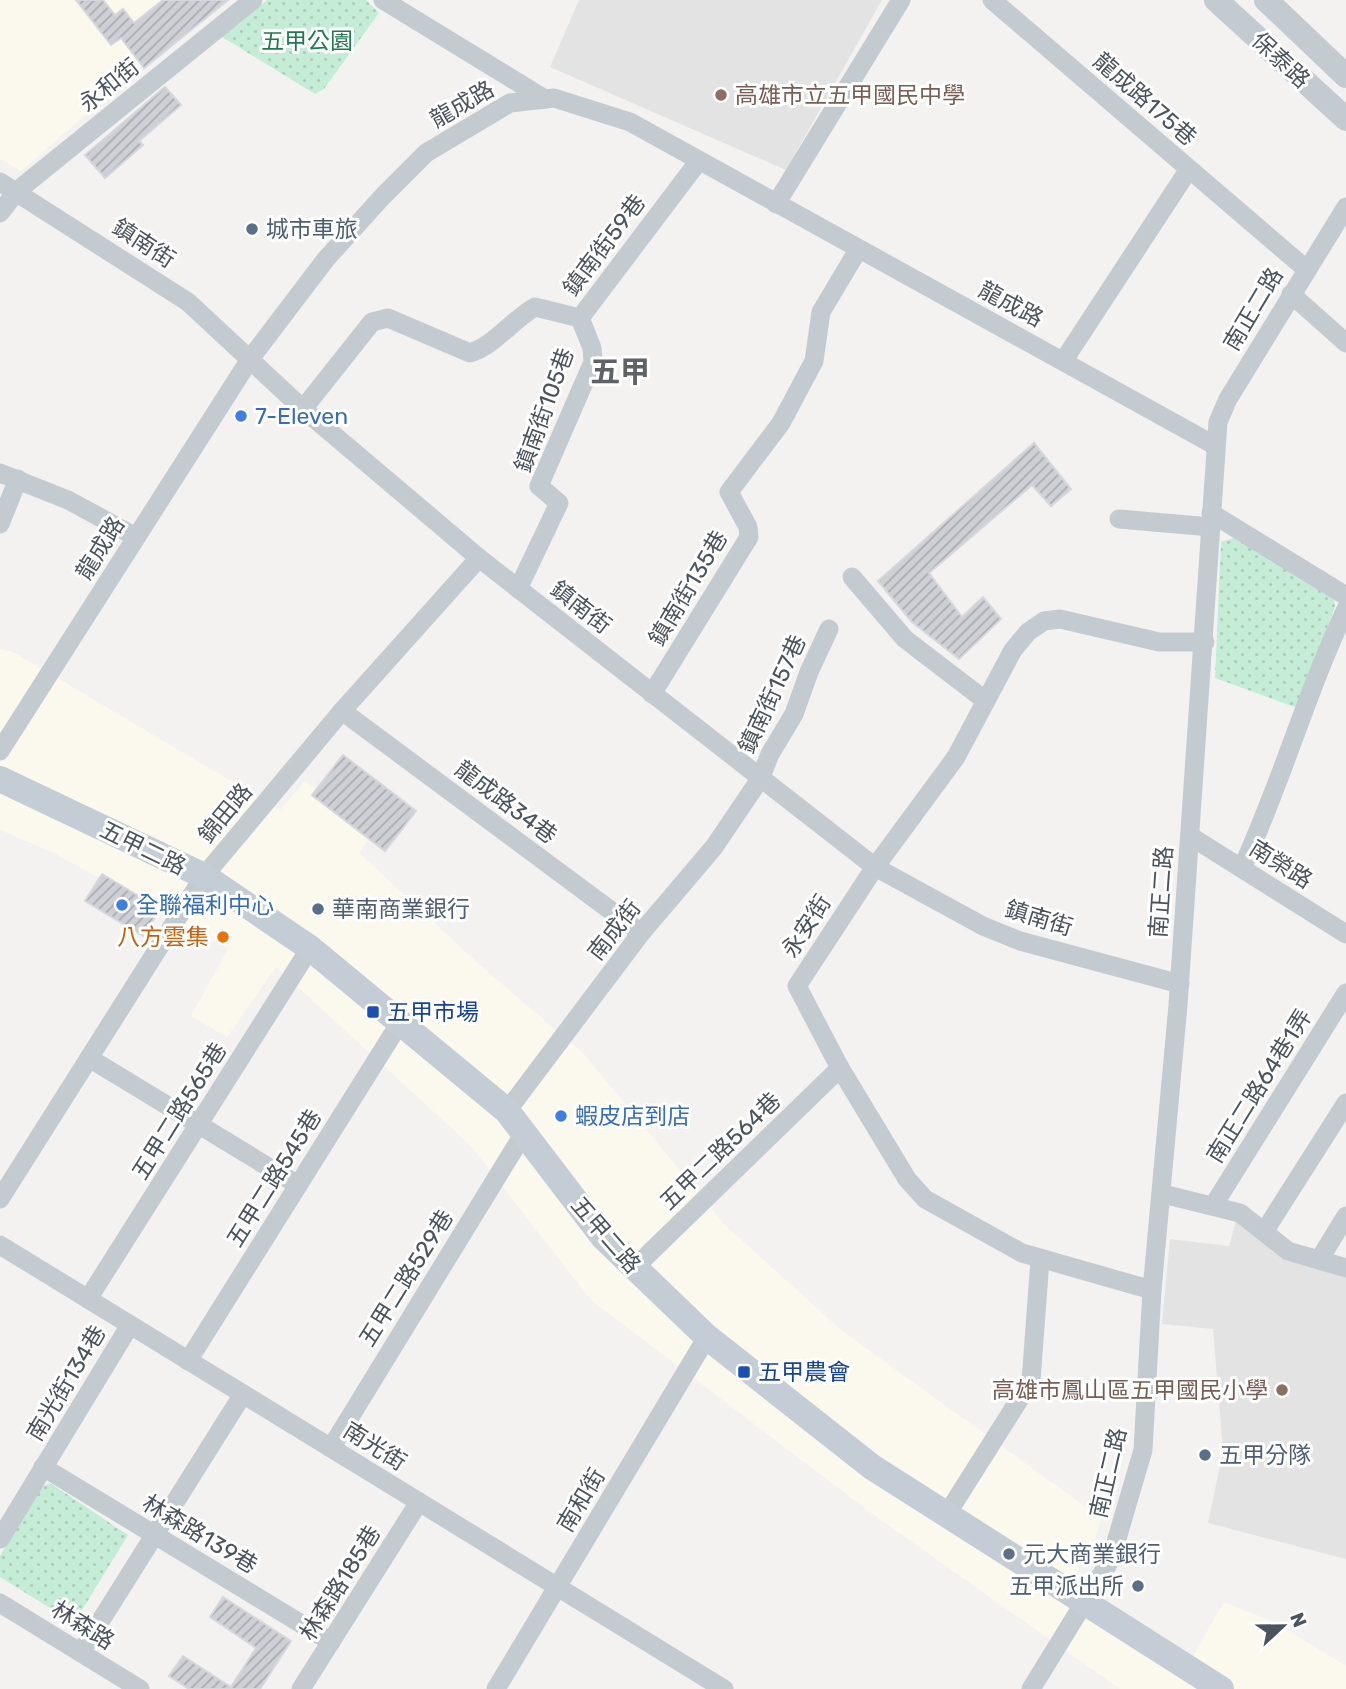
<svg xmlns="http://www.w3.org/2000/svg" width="1346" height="1689" font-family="Rubik,'Noto Sans TC',sans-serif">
<defs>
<pattern id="park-dots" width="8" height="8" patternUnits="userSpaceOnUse" patternTransform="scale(1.75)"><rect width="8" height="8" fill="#c5ecd6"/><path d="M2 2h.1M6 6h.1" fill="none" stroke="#abccba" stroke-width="1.8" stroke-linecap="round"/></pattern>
<pattern id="building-hatch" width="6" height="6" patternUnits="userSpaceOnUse" patternTransform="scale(1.75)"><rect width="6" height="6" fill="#cfd0d5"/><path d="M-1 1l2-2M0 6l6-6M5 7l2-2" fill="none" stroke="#aaabb0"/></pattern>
</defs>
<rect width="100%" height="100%" fill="#f3f2f1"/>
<!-- commercial -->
<g fill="#fbf8ee">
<polygon points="0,0 218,0 21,171 0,159"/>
<polygon points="0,649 15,653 280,810 305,781 375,830 359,853 481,966 583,1053 725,1225 841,1330 1101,1518 1094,1543 1072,1581 1193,1656 1224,1602 1274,1622 1346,1666 1346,1689 1120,1689 871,1513 591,1300 471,1146 276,967 227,1037 191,1016 228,949 54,853 0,830"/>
</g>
<!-- education -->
<g fill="#e4e3e3">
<polygon points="579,0 882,0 786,170 550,67"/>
<polygon points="1238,1213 1282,1243 1346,1263 1346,1559 1208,1523 1223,1451 1213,1329 1162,1324 1170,1239 1229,1246"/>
</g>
<!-- park -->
<g fill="url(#park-dots)">
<polygon points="267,0 366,0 379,13 324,89 315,94 222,37"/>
<polygon points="1234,538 1334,597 1335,607 1297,708 1215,678 1221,542"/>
<polygon points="50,1483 128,1535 74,1623 0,1577 0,1556 40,1488"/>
</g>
<!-- building -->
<g fill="url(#building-hatch)" stroke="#d6d7dc" stroke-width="2">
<polygon points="76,0 103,0 115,15 123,9 134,23 163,0 228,0 144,68 121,38 111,45"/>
<polygon points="165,87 181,105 139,141 143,145 105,178 85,155"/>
<polygon points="1034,443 1071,489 1051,506 1032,485 929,573 962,617 983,597 1001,619 959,659 912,622 878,581"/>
<polygon points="343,755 416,811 385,851 312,795"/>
<polygon points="102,874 160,909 143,936 85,901"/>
<polygon points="223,1597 291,1641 260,1689 189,1689 169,1676 183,1656 231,1687 256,1648 210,1617"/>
</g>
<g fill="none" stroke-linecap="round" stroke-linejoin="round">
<!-- minor -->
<g stroke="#c3cbd1" stroke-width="19">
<polyline points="383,0 545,99"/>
<polyline points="992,0 1306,269"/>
<polyline points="0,182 188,302 303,409 479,558 875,867 983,926 1020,941 1180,984"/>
<polyline points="776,204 901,0"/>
<polyline points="0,213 17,191 253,0"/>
<polyline points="1291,294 1346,343"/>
<polyline points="1064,360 1189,169"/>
<path d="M303,409L372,322L388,318L470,353C494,346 512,320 535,307L580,318L698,162"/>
<polyline points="0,473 68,500 136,537"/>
<polyline points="1211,513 1346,596"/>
<polyline points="1119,519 1211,527"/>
<polyline points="0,524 18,479"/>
<polyline points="852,577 905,639 986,701"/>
<polyline points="518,589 559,503 539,486 593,362 592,348 580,318"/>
<polyline points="652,694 749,537 748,527 729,492 781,423 814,361 821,312 858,250"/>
<polyline points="342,711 641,933"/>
<polyline points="0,751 250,359 326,259 383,196 426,153 510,103 554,98 630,122 1214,445"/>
<polyline points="1190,836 1346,934"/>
<path d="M1242,868C1281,784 1306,693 1346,609"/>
<polyline points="89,1058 298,1185"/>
<polyline points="507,1111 641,933 714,847 760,779 770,754 794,714 809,672 829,629"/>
<polyline points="1163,1194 1240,1213 1288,1251 1346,1268"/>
<polyline points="0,1199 204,876 342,711 479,558"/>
<polyline points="1213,1206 1346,993"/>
<polyline points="1264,1232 1346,1103"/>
<polyline points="0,1245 724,1689"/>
<polyline points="1319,1260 1346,1216"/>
<polyline points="633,1269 840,1068"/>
<polyline points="1152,1290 1022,1253 925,1199 907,1179 840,1068 797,986 875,867 956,757 1013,650 1028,632 1044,621 1060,619 1159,642 1205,642"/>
<polyline points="88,1299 310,948"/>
<polyline points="188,1361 401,1021"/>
<polyline points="331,1448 524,1133"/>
<polyline points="43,1467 331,1642"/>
<polyline points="947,1514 1031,1381 1040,1260"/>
<polyline points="0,1539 130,1325"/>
<polyline points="0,1603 140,1689"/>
<polyline points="81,1652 243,1394"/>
<polyline points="301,1689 419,1502"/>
<polyline points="496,1689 707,1337"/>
<polyline points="1031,1689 1111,1559 1143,1450 1152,1290 1178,1005 1218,422 1228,399 1346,207"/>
</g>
<!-- tertiary -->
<g stroke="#c3cbd1" stroke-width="24">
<polyline points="1216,0 1346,119"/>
<polyline points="1266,0 1346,76"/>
</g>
<!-- secondary -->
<polyline stroke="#c4ccd6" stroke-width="26" points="0,779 204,876 310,948 507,1111 604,1238 707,1337 872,1467 1221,1689"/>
</g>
<!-- markers -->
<g fill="#8d6e63" stroke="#fff" stroke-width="2.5">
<circle cx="721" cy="95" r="7"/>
<circle cx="1282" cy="1390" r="7"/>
</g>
<g fill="#5c6f8a" stroke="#fff" stroke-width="2.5">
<circle cx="252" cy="229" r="7"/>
<circle cx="318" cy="909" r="7"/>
<circle cx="1205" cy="1455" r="7"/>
<circle cx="1009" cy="1554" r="7"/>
<circle cx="1138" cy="1586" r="7"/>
</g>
<g fill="#3f7fe0" stroke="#fff" stroke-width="2.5">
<circle cx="241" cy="416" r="7"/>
<circle cx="122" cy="905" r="7"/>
<circle cx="561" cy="1116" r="7"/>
</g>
<circle fill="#e8710a" stroke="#fff" stroke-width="2.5" cx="223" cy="937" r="7"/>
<g fill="#1a4fb4" stroke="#fff" stroke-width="2.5">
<rect x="366" y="1005" width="14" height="14" rx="3.5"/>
<rect x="737" y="1365" width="14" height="14" rx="3.5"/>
</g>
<g text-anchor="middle" stroke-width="6" stroke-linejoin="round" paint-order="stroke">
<!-- park labels -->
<g font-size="23" fill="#207a51" stroke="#fff">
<text x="307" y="49">五甲公園</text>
</g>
<!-- street labels -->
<g font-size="23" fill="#4b545d" stroke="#fff">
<text transform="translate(1281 60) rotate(43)" y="8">保泰路</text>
<text transform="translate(109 85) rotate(-39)" y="8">永和街</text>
<text transform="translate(1145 99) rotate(41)" y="8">龍成路175巷</text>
<text transform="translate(462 104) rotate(-30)" y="8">龍成路</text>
<text transform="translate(144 243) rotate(33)" y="8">鎮南街</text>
<text transform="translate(604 245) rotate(-53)" y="8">鎮南街59巷</text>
<text transform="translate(1011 304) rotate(28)" y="8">龍成路</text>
<text transform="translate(1253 309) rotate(-59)" y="8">南正二路</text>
<text transform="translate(544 410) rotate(-70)" y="8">鎮南街105巷</text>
<text transform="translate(100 548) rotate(-58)" y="8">龍成路</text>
<text transform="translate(688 588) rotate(-59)" y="8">鎮南街135巷</text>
<text transform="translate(581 607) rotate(38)" y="8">鎮南街</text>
<text transform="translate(772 694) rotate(-65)" y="8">鎮南街157巷</text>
<text transform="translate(506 802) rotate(37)" y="8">龍成路34巷</text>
<text transform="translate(225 813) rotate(-50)" y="8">錦田路</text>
<text transform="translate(143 848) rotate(26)" y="8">五甲二路</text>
<text transform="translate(1281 864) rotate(32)" y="8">南榮路</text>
<text transform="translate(1161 892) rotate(-86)" y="8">南正二路</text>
<text transform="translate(1039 918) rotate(17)" y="8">鎮南街</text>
<text transform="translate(806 926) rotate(-57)" y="8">永安街</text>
<text transform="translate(614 930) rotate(-52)" y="8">南成街</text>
<text transform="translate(1259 1086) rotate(-58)" y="8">南正二路64巷1弄</text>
<text transform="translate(179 1111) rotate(-58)" y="8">五甲二路565巷</text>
<text transform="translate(720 1151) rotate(-44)" y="8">五甲二路564巷</text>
<text transform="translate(274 1178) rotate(-58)" y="8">五甲二路545巷</text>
<text transform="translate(606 1235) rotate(49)" y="8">五甲二路</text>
<text transform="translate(406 1278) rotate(-58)" y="8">五甲二路529巷</text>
<text transform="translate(66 1383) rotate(-59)" y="8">南光街134巷</text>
<text transform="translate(375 1446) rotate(32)" y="8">南光街</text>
<text transform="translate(1108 1473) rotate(-77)" y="8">南正二路</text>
<text transform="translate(581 1500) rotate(-59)" y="8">南和街</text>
<text transform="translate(200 1534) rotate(31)" y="8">林森路139巷</text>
<text transform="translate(340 1583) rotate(-58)" y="8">林森路185巷</text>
<text transform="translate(83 1625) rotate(32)" y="8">林森路</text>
</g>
<!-- education labels -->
<g font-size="23" fill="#785e54" stroke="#fff" text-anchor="start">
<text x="735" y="103">高雄市立五甲國民中學</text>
<text x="1268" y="1398" text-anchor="end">高雄市鳳山區五甲國民小學</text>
</g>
<!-- service labels -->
<g font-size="23" fill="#4e5e75" stroke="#fff" text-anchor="start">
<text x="266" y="237">城市車旅</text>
<text x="332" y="917">華南商業銀行</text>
<text x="1219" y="1463">五甲分隊</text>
<text x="1023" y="1562">元大商業銀行</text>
<text x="1124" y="1594" text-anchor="end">五甲派出所</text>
</g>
<!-- shop labels -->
<g font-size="23" fill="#366cbe" stroke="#fff" text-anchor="start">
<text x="255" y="424">7-Eleven</text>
<text x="136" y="913">全聯福利中心</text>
<text x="575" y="1124">蝦皮店到店</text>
</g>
<!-- food labels -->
<g font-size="23" fill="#c56008" stroke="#fff" text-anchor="end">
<text x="209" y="945">八方雲集</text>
</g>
<!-- transit labels -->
<g font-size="23" fill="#164399" stroke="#fff" text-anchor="start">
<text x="387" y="1020">五甲市場</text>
<text x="758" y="1380">五甲農會</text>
</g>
<!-- district labels -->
<g font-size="30" font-weight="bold" fill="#5e6166" stroke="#fff">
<text x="620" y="382">五甲</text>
</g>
</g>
<!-- north arrow -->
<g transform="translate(1283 1626) rotate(68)" stroke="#ffffff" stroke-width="5" paint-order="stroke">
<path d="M0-5L12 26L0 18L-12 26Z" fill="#4b545d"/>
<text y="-10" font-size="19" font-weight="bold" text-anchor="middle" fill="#4b545d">N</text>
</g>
</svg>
